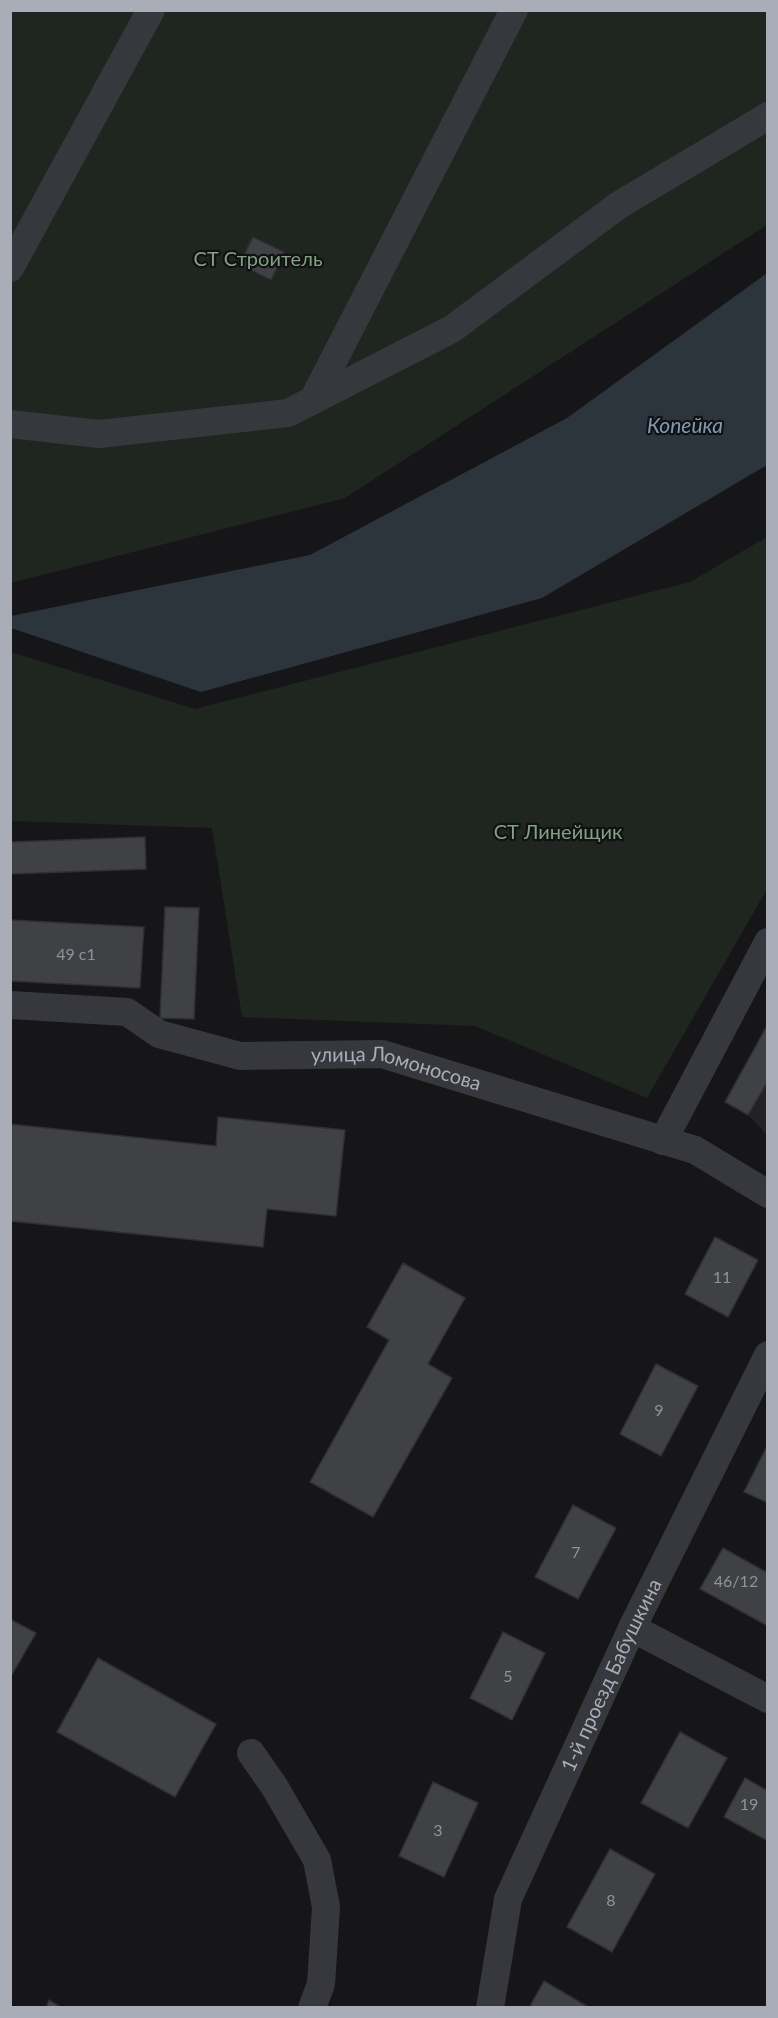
<svg xmlns="http://www.w3.org/2000/svg" width="778" height="2018" font-family="Lato,sans-serif">
<rect width="100%" height="100%" fill="#161618"/>
<!-- built -->
<polygon fill="#222225" points="767,1024 767,1135 748,1115 725,1102"/>
<!-- green -->
<g fill="#1e261f">
<polygon points="11,11 767,11 767,225 345,498 11,583"/>
<polygon points="767,537 767,889 647,1098 475,1026 242,1017 212,828 11,821 11,652 195,709 690,582"/>
</g>
<!-- water -->
<polygon fill="#2c353c" points="767,273 767,465 542,598 201,692 11,628 11,616 310,555 567,418"/>
<!-- building -->
<g fill="#404145" stroke="#303034" stroke-width="1.5">
<polygon points="253,237 284,252 271,280 239,264"/>
<polygon points="145,837 146,869 10,874 10,842"/>
<polygon points="165,907 199,908 194,1019 160,1018"/>
<polygon points="10,920 144,927 140,988 10,981"/>
<polygon points="768,1024 768,1081 748,1115 725,1102"/>
<polygon points="218,1117 345,1130 336,1216 267,1209 263,1247 10,1221 10,1124 216,1146"/>
<polygon points="715,1237 758,1260 728,1317 685,1294"/>
<polygon points="403,1263 465,1298 428,1364 452,1378 373,1517 310,1482 389,1340 367,1327"/>
<polygon points="656,1364 698,1386 661,1456 620,1434"/>
<polygon points="768,1444 768,1503 744,1492"/>
<polygon points="573,1505 616,1528 578,1599 535,1577"/>
<polygon points="723,1548 768,1573 768,1626 700,1589"/>
<polygon points="10,1619 36,1633 10,1678"/>
<polygon points="503,1632 545,1653 512,1720 470,1698"/>
<polygon points="98,1658 216,1724 175,1797 57,1732"/>
<polygon points="680,1732 727,1758 688,1828 641,1803"/>
<polygon points="745,1778 768,1791 768,1841 724,1817"/>
<polygon points="433,1782 478,1803 444,1877 399,1856"/>
<polygon points="610,1849 655,1874 612,1952 567,1927"/>
<polygon points="544,1981 590,2008 529,2008"/>
<polygon points="49,2000 62,2008 46,2008"/>
</g>
<g fill="none" stroke-linecap="round" stroke-linejoin="round">
<!-- minor -->
<g stroke="#37383d" stroke-width="28">
<polyline points="10,268 151,10"/>
<polyline points="313,400 514,10"/>
<polyline points="10,424 99,434 288,413 452,329 619,205 768,116"/>
<path id="s1" d="M10,1005L127,1012L159,1034L240,1056L382,1054L695,1150L768,1194"/>
<polyline points="663,1141 768,942"/>
<polyline points="632,1628 768,1699"/>
<polyline points="251,1753 274,1786 317,1860 326,1907 321,1984 312,2008"/>
<path id="s2" d="M490,2008L508,1899L632,1628L768,1355"/>
</g>
</g>
<g text-anchor="middle" stroke-width="4.5" stroke-linejoin="round" paint-order="stroke">
<!-- number labels -->
<g font-size="16" fill="#8e929b">
<text x="76" y="960">49 с1</text>
<text x="722" y="1283">11</text>
<text x="659" y="1416">9</text>
<text x="576" y="1558">7</text>
<text x="736" y="1587">46/12</text>
<text x="508" y="1682">5</text>
<text x="749" y="1810">19</text>
<text x="438" y="1836">3</text>
<text x="611" y="1906">8</text>
</g>
<!-- park labels -->
<g font-size="20" fill="#7fa381" stroke="#111113">
<text x="258" y="266">СТ Строитель</text>
<text x="558" y="839">СТ Линейщик</text>
</g>
<!-- street labels -->
<g font-size="20" fill="#a8adb8" stroke="#111113">
<text dy="7" stroke="none"><textPath href="#s1" startOffset="398">улица Ломоносова</textPath></text>
<text dy="7" stroke="none"><textPath href="#s2" startOffset="357">1-й проезд Бабушкина</textPath></text>
</g>
<!-- water labels -->
<g font-size="21" font-style="italic" fill="#7f9bb3" stroke="#111113">
<text x="685" y="433">Копейка</text>
</g>
</g>
<!-- border -->
<rect width="778" height="2018" fill="none" stroke="#a8adb8" stroke-width="24"/>
</svg>
